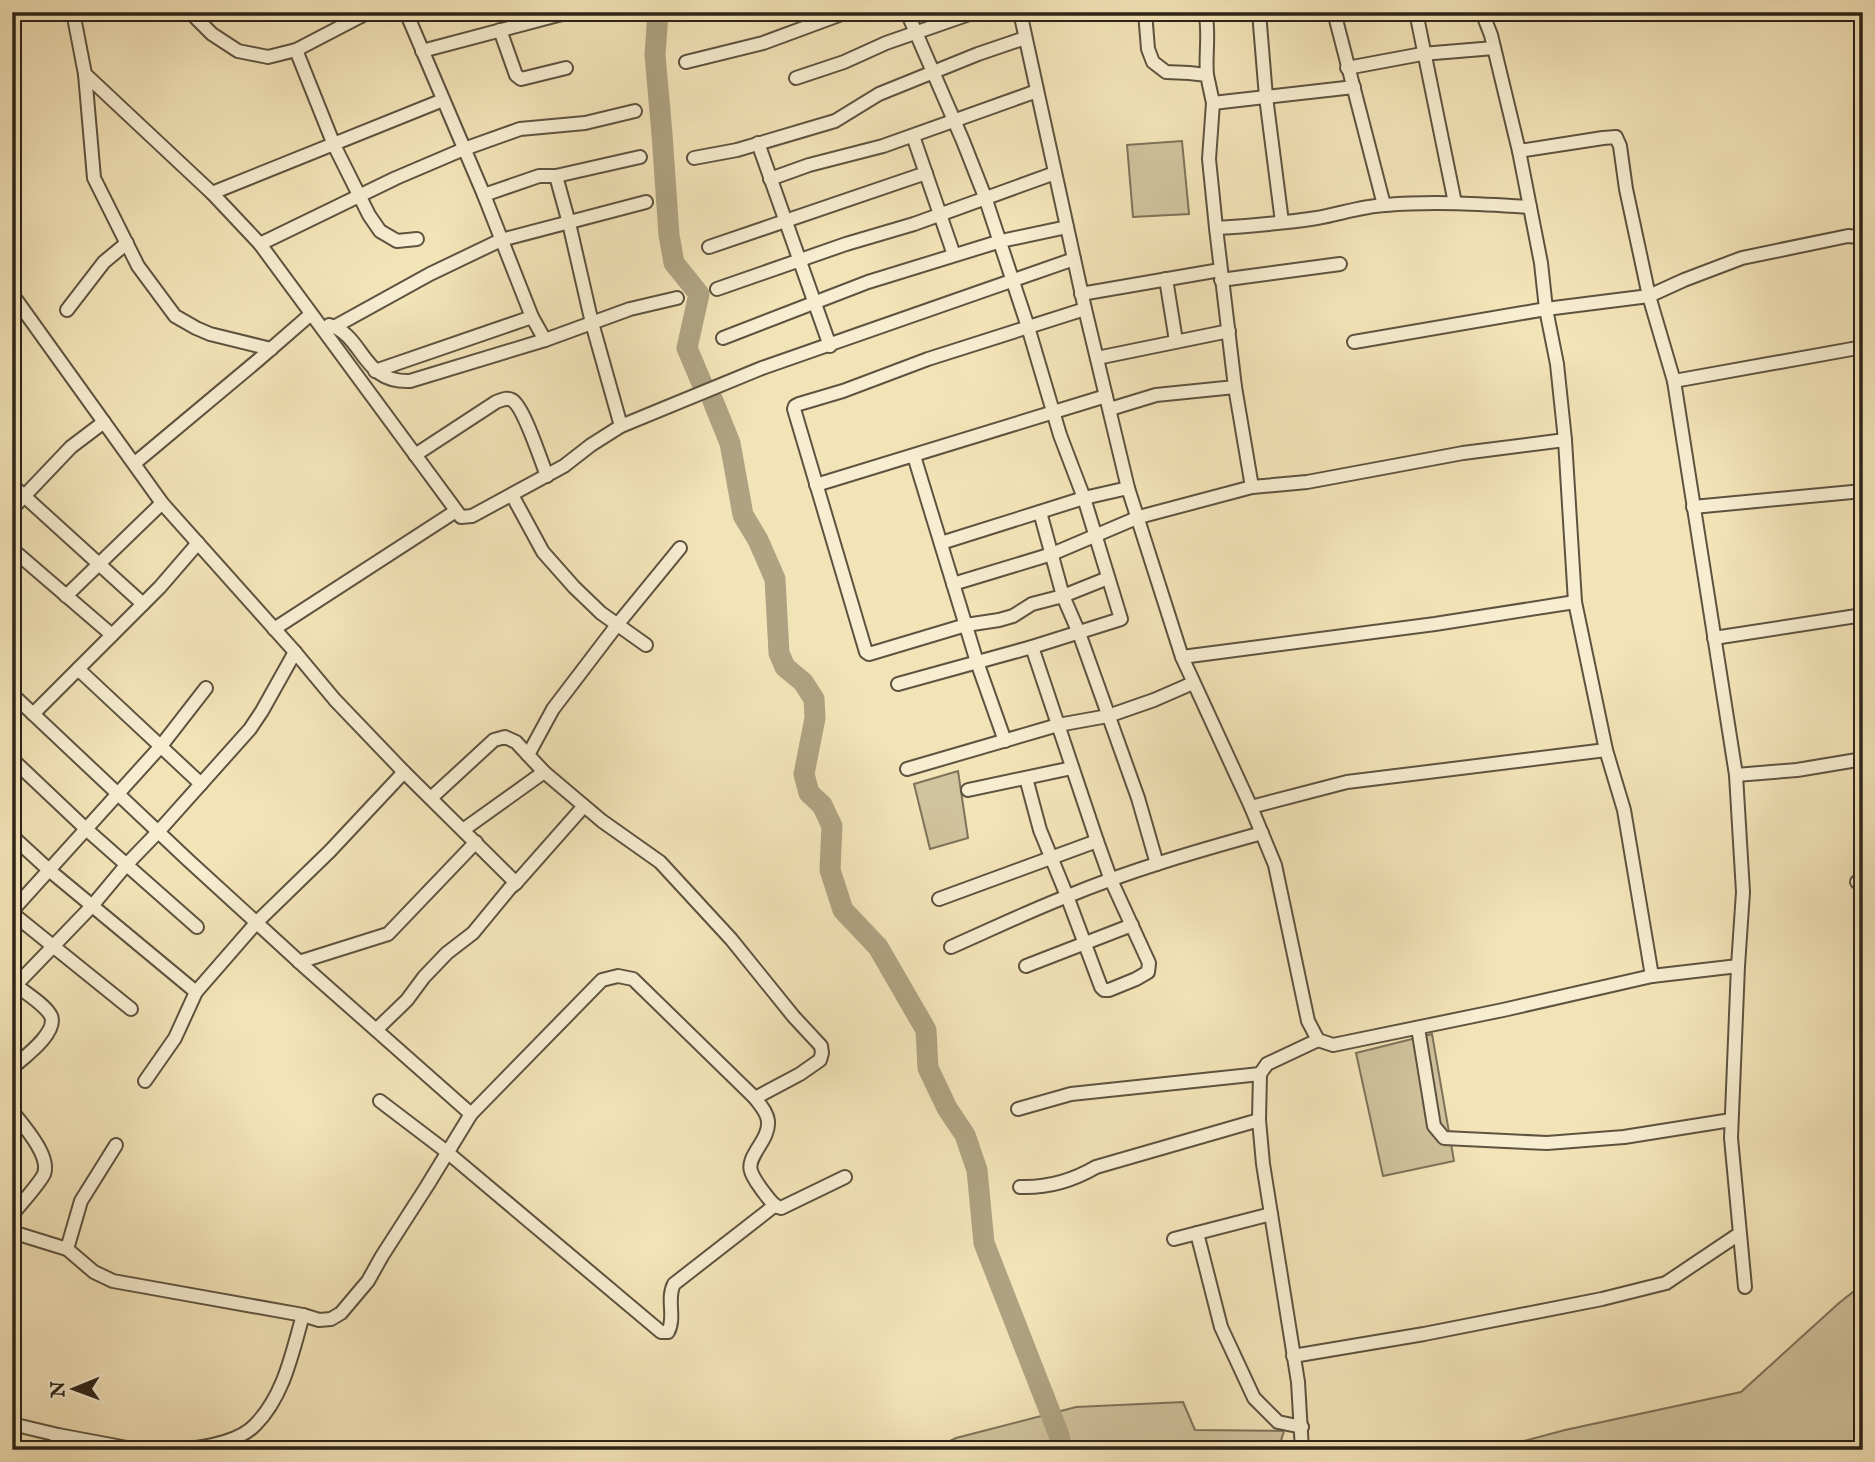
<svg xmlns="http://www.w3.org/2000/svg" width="1875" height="1462" font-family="'IM FELL English',serif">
<rect width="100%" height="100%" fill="#f3e4b8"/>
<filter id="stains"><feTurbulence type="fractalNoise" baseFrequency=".00286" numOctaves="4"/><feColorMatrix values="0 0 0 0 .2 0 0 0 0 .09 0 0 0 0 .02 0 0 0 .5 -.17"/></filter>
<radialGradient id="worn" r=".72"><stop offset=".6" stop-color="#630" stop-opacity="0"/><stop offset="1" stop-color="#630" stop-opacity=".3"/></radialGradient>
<!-- green -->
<g fill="#d1c39d" stroke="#7e735a" stroke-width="2">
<polygon points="1182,141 1189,214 1133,217 1127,145"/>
<polygon points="958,771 968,838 930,849 914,784"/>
<polygon points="1432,1034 1454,1161 1383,1176 1356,1053"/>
<polygon points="1863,1284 1863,1450 1490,1450 1565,1430 1741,1392 1839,1303"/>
<polygon points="1183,1402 1195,1430 1284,1431 1278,1450 932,1450 956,1438 1076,1407"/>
</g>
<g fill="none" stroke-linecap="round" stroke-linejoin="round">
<!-- river -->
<g stroke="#afa282" stroke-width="21">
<polyline points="658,12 655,55 662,134 669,235 674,263 699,294 687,348 703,386"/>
<polyline points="713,401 730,443 743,515 758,540 775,579 779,653 785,667 803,682 814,699 815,718 804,774 809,793 822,805 832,826 830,870 843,910 878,947 926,1030 928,1068 947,1108 965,1135 977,1170 984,1243 1059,1435 1062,1450"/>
</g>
<!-- street casing -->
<g stroke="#5e5340" stroke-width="16">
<g id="street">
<polyline points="73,12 85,74 212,193 260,244 461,517 472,516 564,466 591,445 621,426 762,368 1074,259"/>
<polyline points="190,12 212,34 238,51 268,57 296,50 369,12"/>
<polyline points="406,12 484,195 532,317 545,340 630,309 677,298"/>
<polyline points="1020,12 1085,309 1128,488 1182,657 1251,807 1275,865 1308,1021 1318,1040 1333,1045 1503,1010 1652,976 1738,966"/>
<polyline points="1145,12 1148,49 1153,62 1166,72 1189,73 1207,75 1213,103 1354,87"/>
<path d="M1205,12C1210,31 1205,55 1207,75"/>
<polyline points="1259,12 1266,97 1282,222"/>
<polyline points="1334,12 1384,205"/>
<polyline points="1416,12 1455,203"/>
<polyline points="1482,12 1491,35 1519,151 1541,263 1546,309 1557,364 1565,440 1575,602 1606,750 1624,810 1652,976"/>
<polyline points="500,30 516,75 521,79 566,68"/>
<polyline points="296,50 334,145 369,215 380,231 397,241 417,239"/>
<polyline points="422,51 562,14 563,12"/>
<polyline points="686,62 763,43 847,12"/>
<polyline points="1347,68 1422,54 1494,48"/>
<polyline points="85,74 94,178 138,266 175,316 196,328 210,334 271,349"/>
<polyline points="796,78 844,62 886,43 975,12"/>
<polyline points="1213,103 1209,159 1216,228"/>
<polyline points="913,136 954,255"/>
<polyline points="758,143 830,346"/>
<polyline points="1519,151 1603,138 1616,137 1620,146 1626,189 1649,296 1674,381 1736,775 1743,892 1738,966 1731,1138 1745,1287"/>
<polyline points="694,158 737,150 835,121 879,94 978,54 1025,38"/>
<polyline points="556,176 569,223 592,323 621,426"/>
<polyline points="770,179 809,165 883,146 1037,91"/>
<polyline points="212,193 443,100"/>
<polyline points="484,195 539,176 556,176 640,157"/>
<polyline points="260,244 396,178 464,149 520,129 585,123 635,111"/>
<polyline points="709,247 926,173"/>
<polyline points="1166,279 1176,341"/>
<polyline points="1221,280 1340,264"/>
<polyline points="717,289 846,244 914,224 1055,173"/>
<polyline points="12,294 162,503 295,652 335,700 404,772 516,883 510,888 473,933 447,953 424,977 407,1000 377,1029"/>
<polyline points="1081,294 1220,270"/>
<polyline points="1085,309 928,359 843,391 799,404 795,406 794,409 866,652 869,654 966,625 999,620 1013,616 1032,604 1063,596 1108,578"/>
<polyline points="67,310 104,262 127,243"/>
<path d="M329,325C365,336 361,383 410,381L545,340"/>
<polyline points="334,327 430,274 501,240 646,202"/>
<polyline points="723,338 868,282 1001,241 1067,227"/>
<polyline points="1354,342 1546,309 1649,296 1684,280 1742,258 1848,236 1859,237 1863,244"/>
<polyline points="1097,358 1229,331"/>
<polyline points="375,371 532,317"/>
<polyline points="1674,381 1863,347"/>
<polyline points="1235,387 1252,487 1307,482 1463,453 1565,440"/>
<path d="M1110,409L1156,395L1235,387L1216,228C1250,226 1284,223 1317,218C1340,214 1362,206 1386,205C1434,201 1482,204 1530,207"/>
<path d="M415,455L496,402C502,400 506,397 512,400C524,407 541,461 547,476"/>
<polyline points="914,456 977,662 1005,741"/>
<polyline points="135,463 257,361 311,314"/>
<polyline points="12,485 143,604"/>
<polyline points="816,485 1106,396"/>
<polyline points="512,495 543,552 574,587 601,613 646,645"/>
<polyline points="1693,507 1863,491"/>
<polyline points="12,509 71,447 104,422"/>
<polyline points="1040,512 1063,596 1079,633 1138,798 1157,864"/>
<polyline points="941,543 1084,498 1128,488"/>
<polyline points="12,549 112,635"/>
<polyline points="953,584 1052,554 1139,517 1252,487"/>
<polyline points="66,596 162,503"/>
<polyline points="274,629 456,511"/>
<polyline points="1714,638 1863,615"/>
<polyline points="1182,657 1435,624 1575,602"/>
<polyline points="78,669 201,784"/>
<polyline points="898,684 1032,647 1121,619 1084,498 1060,435 1028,327 985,197 963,141 907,12"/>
<polyline points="12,694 188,860 306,968 471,1114"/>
<polyline points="33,714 160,587 198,543"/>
<polyline points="528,755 553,709 617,625 680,548"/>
<polyline points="12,759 86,829 197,927"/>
<polyline points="907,769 1058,725 1108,716 1154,700 1193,683"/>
<polyline points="1736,775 1797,770 1863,759"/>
<polyline points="1026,778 1040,830 1067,896 1101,987 1104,990 1109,990 1136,979 1148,972 1149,963 1111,880 1097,841 1032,647"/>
<polyline points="968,790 1072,768"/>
<polyline points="1251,807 1347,782 1606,750"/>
<polyline points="463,830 544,772"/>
<polyline points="12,836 49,870 196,992"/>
<polyline points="1857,882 1863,881"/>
<polyline points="516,883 584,806"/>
<polyline points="939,899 1097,841"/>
<polyline points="12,911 161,746 206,688"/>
<polyline points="12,913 131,1009"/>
<path d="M951,947C990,930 1029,911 1068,896C1131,870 1197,851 1262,833"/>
<polyline points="299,962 388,934 476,842"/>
<polyline points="1026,966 1132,925"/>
<path d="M12,982C22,991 45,1004 51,1016C58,1033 23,1058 12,1068"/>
<polyline points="12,989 92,906 127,864 158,832 250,729 262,711 295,652"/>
<polyline points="1418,1028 1434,1126 1444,1138 1547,1143 1624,1137 1731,1120"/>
<polyline points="145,1081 175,1038 196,992 257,922 330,851 404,772"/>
<path d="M755,1098C760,1105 767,1112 768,1121C770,1140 746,1156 751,1171C753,1178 758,1184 762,1190C768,1197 772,1206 781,1208L845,1177"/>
<path d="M380,1101L447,1152L661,1332H668C676,1317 666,1299 674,1284L774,1206"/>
<polyline points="1018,1109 1071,1094 1260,1074"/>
<path d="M12,1111C23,1125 51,1156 44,1174C40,1183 19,1206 12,1215"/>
<path d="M1020,1187C1047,1188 1072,1181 1096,1167L1259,1120"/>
<polyline points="12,1232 67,1249 94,1272 113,1281 303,1315 319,1320 331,1319 341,1313 368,1281 382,1256 427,1186 471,1114 602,980 618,976 633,979 755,1098 800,1074 820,1060 822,1053 821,1046 794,1017 731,939 660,862 602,821 544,772 516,742 505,737 494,740 431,798"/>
<polyline points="1197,1233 1221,1327 1254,1398 1278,1422 1302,1427"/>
<polyline points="1174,1239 1271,1214"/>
<polyline points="67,1249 81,1201 116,1145"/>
<polyline points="1293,1356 1424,1334 1602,1299 1666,1283 1739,1234"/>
<polyline points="12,1424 58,1435 138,1450"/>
<polyline points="54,1450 58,1435"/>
<path d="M177,1450C201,1448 238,1443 255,1425C284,1396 292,1353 303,1315"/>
<polyline points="1302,1450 1298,1382 1263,1164 1259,1120 1260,1074 1267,1064 1318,1040"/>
</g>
</g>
<!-- street -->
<use href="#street" stroke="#f7edd1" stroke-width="12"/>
</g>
<!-- margin -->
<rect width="1875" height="1462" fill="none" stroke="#f3e4b8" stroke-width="42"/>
<rect x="14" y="14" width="1847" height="1434" fill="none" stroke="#2c2318" stroke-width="3.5"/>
<rect x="21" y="21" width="1833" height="1420" fill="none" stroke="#2c2318" stroke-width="2"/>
<!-- north arrow -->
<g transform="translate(74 1389) rotate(269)" stroke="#f7edd1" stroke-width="5" paint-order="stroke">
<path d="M0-5L12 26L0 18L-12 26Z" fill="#2c2318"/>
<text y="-10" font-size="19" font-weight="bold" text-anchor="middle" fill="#2c2318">N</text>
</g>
<rect width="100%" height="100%" filter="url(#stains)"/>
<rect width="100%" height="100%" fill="url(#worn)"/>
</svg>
